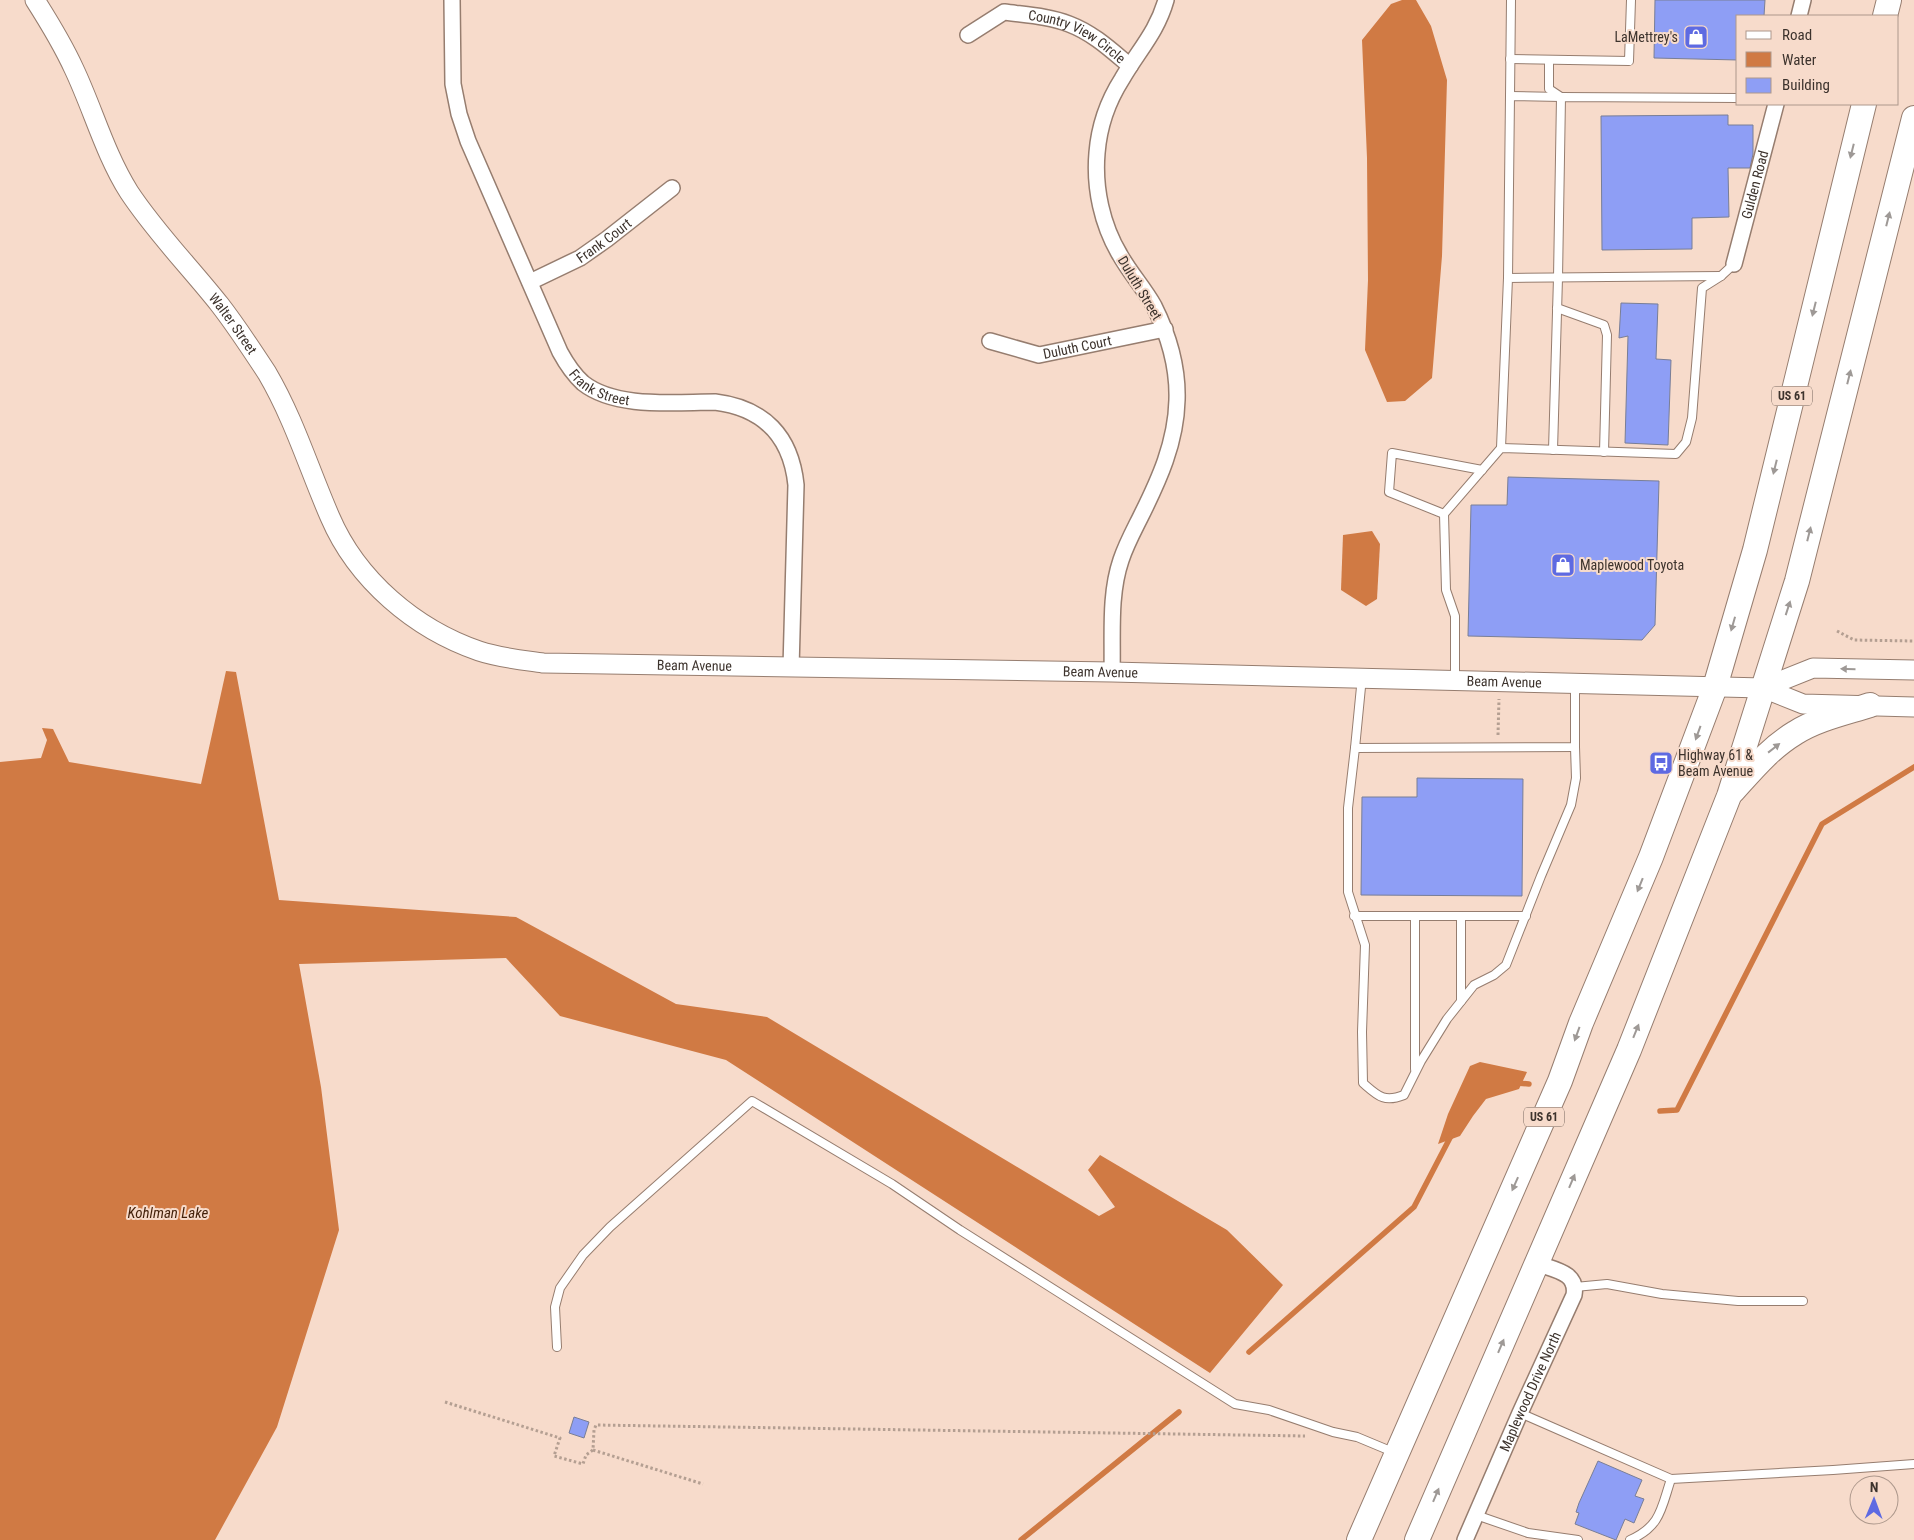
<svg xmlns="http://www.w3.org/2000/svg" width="1914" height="1540" font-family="'Roboto Condensed',sans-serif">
<rect width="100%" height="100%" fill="#f7dbcb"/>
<!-- water -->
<g fill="#d07a44">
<polygon points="1402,0 1416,0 1431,26 1447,80 1442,256 1432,378 1405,401 1387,402 1365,350 1368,280 1367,158 1362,40 1391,4"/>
<polygon points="1372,531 1380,544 1377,599 1366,606 1341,590 1343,535"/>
<polygon points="226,671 236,672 279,900 516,917 676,1004 767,1017 1099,1216 1115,1207 1088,1170 1100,1155 1227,1230 1283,1285 1210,1373 726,1060 560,1016 506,958 299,964 321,1087 339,1230 277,1427 215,1540 0,1540 0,762 41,758 47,740 42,728 53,729 69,762 201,784"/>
<polygon points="1480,1062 1527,1072 1519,1089 1486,1099 1473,1116 1460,1136 1438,1144 1448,1114 1470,1066"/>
</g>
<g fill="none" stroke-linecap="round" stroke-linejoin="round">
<!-- stream -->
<g stroke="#d07a44" stroke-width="5.5">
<polyline points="1516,1083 1529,1084"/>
<polyline points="1660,1111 1677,1110 1822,824 1914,767"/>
<polyline points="1249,1352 1414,1207 1452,1134"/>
<polyline points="1021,1540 1179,1412"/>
</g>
</g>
<!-- building -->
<g fill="#8e9ef5" stroke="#797e96">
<polygon points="1655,0 1765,0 1764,16 1738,16 1738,60 1654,58"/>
<polygon points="1728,115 1728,125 1753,125 1753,154 1750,168 1728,168 1729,217 1692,218 1692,249 1602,250 1601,116"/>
<polygon points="1621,303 1658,304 1656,359 1671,360 1668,445 1625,443 1628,336 1619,338"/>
<polygon points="1508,477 1659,481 1655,625 1642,640 1468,636 1471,505 1507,505"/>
<polygon points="1417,778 1523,779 1522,896 1361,895 1362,797 1417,797"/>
<polygon points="574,1417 589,1422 584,1438 569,1433"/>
<polygon points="1598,1461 1642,1480 1635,1496 1644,1499 1634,1523 1625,1519 1616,1540 1575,1524 1579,1513 1576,1512 1579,1503"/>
</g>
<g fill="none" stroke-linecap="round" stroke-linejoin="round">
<!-- service casing -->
<g stroke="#967d6f" stroke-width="10">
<g id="service">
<polyline points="1510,59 1629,61 1631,0"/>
<polyline points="1549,60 1549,89 1561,97"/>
<polyline points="1510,96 1511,0"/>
<polyline points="1508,278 1510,96 1561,97"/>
<polyline points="1557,308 1604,325 1607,335 1604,452"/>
<polyline points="1501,448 1508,278 1721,276"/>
<polyline points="1553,450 1558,278 1561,97 1738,98"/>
<polyline points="1444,514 1389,492 1392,453 1482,470"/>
<polyline points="1365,679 1361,687 1355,748 1575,747 1575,685"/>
<polyline points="1455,679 1455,616 1446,590 1444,514 1501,448 1676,454 1686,442 1692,418 1702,288 1721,276 1734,264"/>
<path d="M1355,748L1348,808V892L1365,945L1362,1032L1363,1083C1378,1096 1384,1103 1404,1095L1421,1061L1447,1019L1474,985L1494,975L1506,965L1541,876L1571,805L1576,778L1575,747"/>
<polyline points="1354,916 1526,916"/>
<polyline points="1415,916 1415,1069"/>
<polyline points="1461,916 1461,1001"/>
<polyline points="1575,1287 1607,1284 1662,1294 1738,1301 1803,1301"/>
<polyline points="557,1347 555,1307 560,1288 583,1255 610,1227 752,1101 892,1184 960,1230 1235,1404 1269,1410 1333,1432 1357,1437 1393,1452"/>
<polyline points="1520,1413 1671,1479 1833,1470 1914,1464"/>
<polyline points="1476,1515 1528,1533 1578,1540"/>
<path d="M1630,1540C1661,1526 1661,1509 1671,1479"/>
</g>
</g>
<!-- minor casing -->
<g stroke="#967d6f" stroke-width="18">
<g id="minor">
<path id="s1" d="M452,0L453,84L459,114L468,141L560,352C566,363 573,374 583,383C616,409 675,402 715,402C764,408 791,436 796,485L791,668"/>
<polyline points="1799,16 1803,0"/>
<path id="s2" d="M968,35L1004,12C1026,15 1049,16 1069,24C1093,33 1111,50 1130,66"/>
<path id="s3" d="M1734,264L1776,104"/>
<path id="s4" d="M530,282L580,258L607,239L672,188"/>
<path id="s5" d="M990,341L1039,355L1165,329"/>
<path d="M1112,672C1113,635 1109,595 1121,560C1126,545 1133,532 1140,518C1159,480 1176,443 1177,400C1178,368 1168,334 1154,306C1144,288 1130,273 1120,255C1102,225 1094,188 1097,153C1099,127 1108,101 1122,79C1138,51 1157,32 1166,0"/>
<path id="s6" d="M1465,1540L1520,1413L1574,1295C1578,1272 1554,1270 1536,1263"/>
</g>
</g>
<!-- tertiary casing -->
<g stroke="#967d6f" stroke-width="21">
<g id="tertiary">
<path id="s7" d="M35,0C49,22 63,45 74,69C93,109 105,154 129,192C156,233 190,267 220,305C237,327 252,350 267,373C294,419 309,469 330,517C357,580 415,629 479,651C500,658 522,660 543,663L1112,672L1763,688L1803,704L1914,707"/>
<polyline points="1763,688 1813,668 1914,670"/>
</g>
</g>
<!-- primary casing -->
<g stroke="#967d6f" stroke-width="26">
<g id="primary">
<polyline points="1885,16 1889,0"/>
<path d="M1733,791C1752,770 1770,748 1795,733C1817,719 1845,713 1870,705"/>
<polyline points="1359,1540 1560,1081 1581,1023 1651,857 1715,687 1755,550 1864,104"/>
<polyline points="1417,1540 1629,1050 1729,796 1797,581 1914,118"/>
</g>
</g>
<!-- path -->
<g stroke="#b49f92" stroke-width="3" stroke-dasharray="2.5 2.5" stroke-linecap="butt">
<polyline points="1837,631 1854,640 1914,641"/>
<polyline points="1498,735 1499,699"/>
<polyline points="445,1402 560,1438 554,1456 583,1464 586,1455 593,1450 594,1430 596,1425 1305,1436"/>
<polyline points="593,1450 703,1484"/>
</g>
<!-- service -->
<use href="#service" stroke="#fff" stroke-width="8"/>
<!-- minor -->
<use href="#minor" stroke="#fff" stroke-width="15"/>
<!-- tertiary -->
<use href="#tertiary" stroke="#fff" stroke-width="19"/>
<!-- primary -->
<use href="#primary" stroke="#fff" stroke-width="24"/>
</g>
<!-- one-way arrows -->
<defs><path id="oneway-solid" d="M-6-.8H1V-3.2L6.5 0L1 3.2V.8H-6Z" transform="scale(1.25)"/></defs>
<g fill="#9e9996">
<use href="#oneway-solid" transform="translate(1852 151) rotate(104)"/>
<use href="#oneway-solid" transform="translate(1888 219) rotate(-76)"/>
<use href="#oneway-solid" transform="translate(1814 309) rotate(104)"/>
<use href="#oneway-solid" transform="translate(1849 377) rotate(-76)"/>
<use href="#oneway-solid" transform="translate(1775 467) rotate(104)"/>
<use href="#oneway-solid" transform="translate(1809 534) rotate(-76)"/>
<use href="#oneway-solid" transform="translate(1788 608) rotate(-72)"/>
<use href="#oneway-solid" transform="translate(1733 624) rotate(106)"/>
<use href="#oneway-solid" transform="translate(1848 669) rotate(-179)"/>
<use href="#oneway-solid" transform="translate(1698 733) rotate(110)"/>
<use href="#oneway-solid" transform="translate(1774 748) rotate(-38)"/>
<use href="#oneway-solid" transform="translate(1640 885) rotate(112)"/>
<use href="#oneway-solid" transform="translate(1636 1031) rotate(-68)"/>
<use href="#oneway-solid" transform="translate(1577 1034) rotate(110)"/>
<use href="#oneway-solid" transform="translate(1572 1181) rotate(-67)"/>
<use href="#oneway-solid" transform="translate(1515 1184) rotate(114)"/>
<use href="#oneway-solid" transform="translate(1501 1346) rotate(-67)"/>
<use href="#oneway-solid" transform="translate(1436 1495) rotate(-67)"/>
</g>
<!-- icons -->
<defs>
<g id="shop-square" transform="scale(1.25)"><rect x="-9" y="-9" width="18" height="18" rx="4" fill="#5e6ae2" stroke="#f7dbcb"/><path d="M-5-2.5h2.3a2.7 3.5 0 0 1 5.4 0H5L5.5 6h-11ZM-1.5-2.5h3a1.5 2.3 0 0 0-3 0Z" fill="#fff"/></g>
<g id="bus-square" transform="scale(1.25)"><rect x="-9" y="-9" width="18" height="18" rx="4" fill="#5e6ae2" stroke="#f7dbcb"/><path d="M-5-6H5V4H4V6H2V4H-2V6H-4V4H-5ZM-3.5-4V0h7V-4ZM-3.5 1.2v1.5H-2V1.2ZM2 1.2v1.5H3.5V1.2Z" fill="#fff"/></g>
</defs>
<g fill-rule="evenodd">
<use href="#shop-square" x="1696" y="37"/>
<use href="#shop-square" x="1563" y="565"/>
<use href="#bus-square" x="1661" y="763"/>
</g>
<g text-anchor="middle" stroke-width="4" stroke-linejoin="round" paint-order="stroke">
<!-- shield labels -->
<g fill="#f7dbcb" stroke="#75655c" stroke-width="1">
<rect x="1772" y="386.5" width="40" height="19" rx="4"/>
<rect x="1524" y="1107.5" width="40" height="19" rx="4"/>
</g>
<g font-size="12" font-weight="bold" fill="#3d332d">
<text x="1792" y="400">US 61</text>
<text x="1544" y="1121">US 61</text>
</g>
<!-- poi labels -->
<g font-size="14" fill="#3d332d" stroke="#f7dbcb" text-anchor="start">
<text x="1678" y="42" text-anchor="end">LaMettrey's</text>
<text x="1580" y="570">Maplewood Toyota</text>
<text x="1678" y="760">Highway 61 &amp;<tspan x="1678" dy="16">Beam Avenue</tspan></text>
</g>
<!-- street labels -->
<g font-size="14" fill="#3d332d" stroke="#f7dbcb">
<text dy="5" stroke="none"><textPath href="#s2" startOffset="121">Country View Circle</textPath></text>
<text dy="5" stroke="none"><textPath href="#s3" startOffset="82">Gulden Road</textPath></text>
<text dy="5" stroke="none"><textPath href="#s4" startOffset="85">Frank Court</textPath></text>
<text transform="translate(1140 288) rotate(59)" y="5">Duluth Street</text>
<text dy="5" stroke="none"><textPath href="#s7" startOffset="382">Walter Street</textPath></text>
<text dy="5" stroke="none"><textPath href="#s5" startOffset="90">Duluth Court</textPath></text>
<text dy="5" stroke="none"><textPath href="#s1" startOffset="429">Frank Street</textPath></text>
<text dy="5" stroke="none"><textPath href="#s7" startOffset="1022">Beam Avenue</textPath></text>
<text dy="5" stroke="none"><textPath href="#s7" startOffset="1428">Beam Avenue</textPath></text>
<text dy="5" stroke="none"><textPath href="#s7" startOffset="1832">Beam Avenue</textPath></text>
<text dy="5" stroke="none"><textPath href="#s6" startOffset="162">Maplewood Drive North</textPath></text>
</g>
<!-- water labels -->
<g font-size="15" font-style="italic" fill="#421f08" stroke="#f7dbcb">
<text x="168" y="1218">Kohlman Lake</text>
</g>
</g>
<!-- legend -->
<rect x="1736" y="15" width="162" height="90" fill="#f7dbcb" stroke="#ad988c"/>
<rect x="1746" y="31" width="25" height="8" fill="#ffffff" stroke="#ad988c"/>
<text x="1782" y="40" font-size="15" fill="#3d332d">Road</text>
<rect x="1746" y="52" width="25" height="15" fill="#d07a44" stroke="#ad988c"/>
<text x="1782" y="65" font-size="15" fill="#3d332d">Water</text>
<rect x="1746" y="78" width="25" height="15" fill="#8e9ef5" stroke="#ad988c"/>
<text x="1782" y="90" font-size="15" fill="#3d332d">Building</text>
<!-- north arrow -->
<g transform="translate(1874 1500) rotate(1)"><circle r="24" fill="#f7dbcb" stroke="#ad988c"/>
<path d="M0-4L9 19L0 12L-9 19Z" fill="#5e6ae2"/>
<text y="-8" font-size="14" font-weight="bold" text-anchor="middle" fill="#3d332d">N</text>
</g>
</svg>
